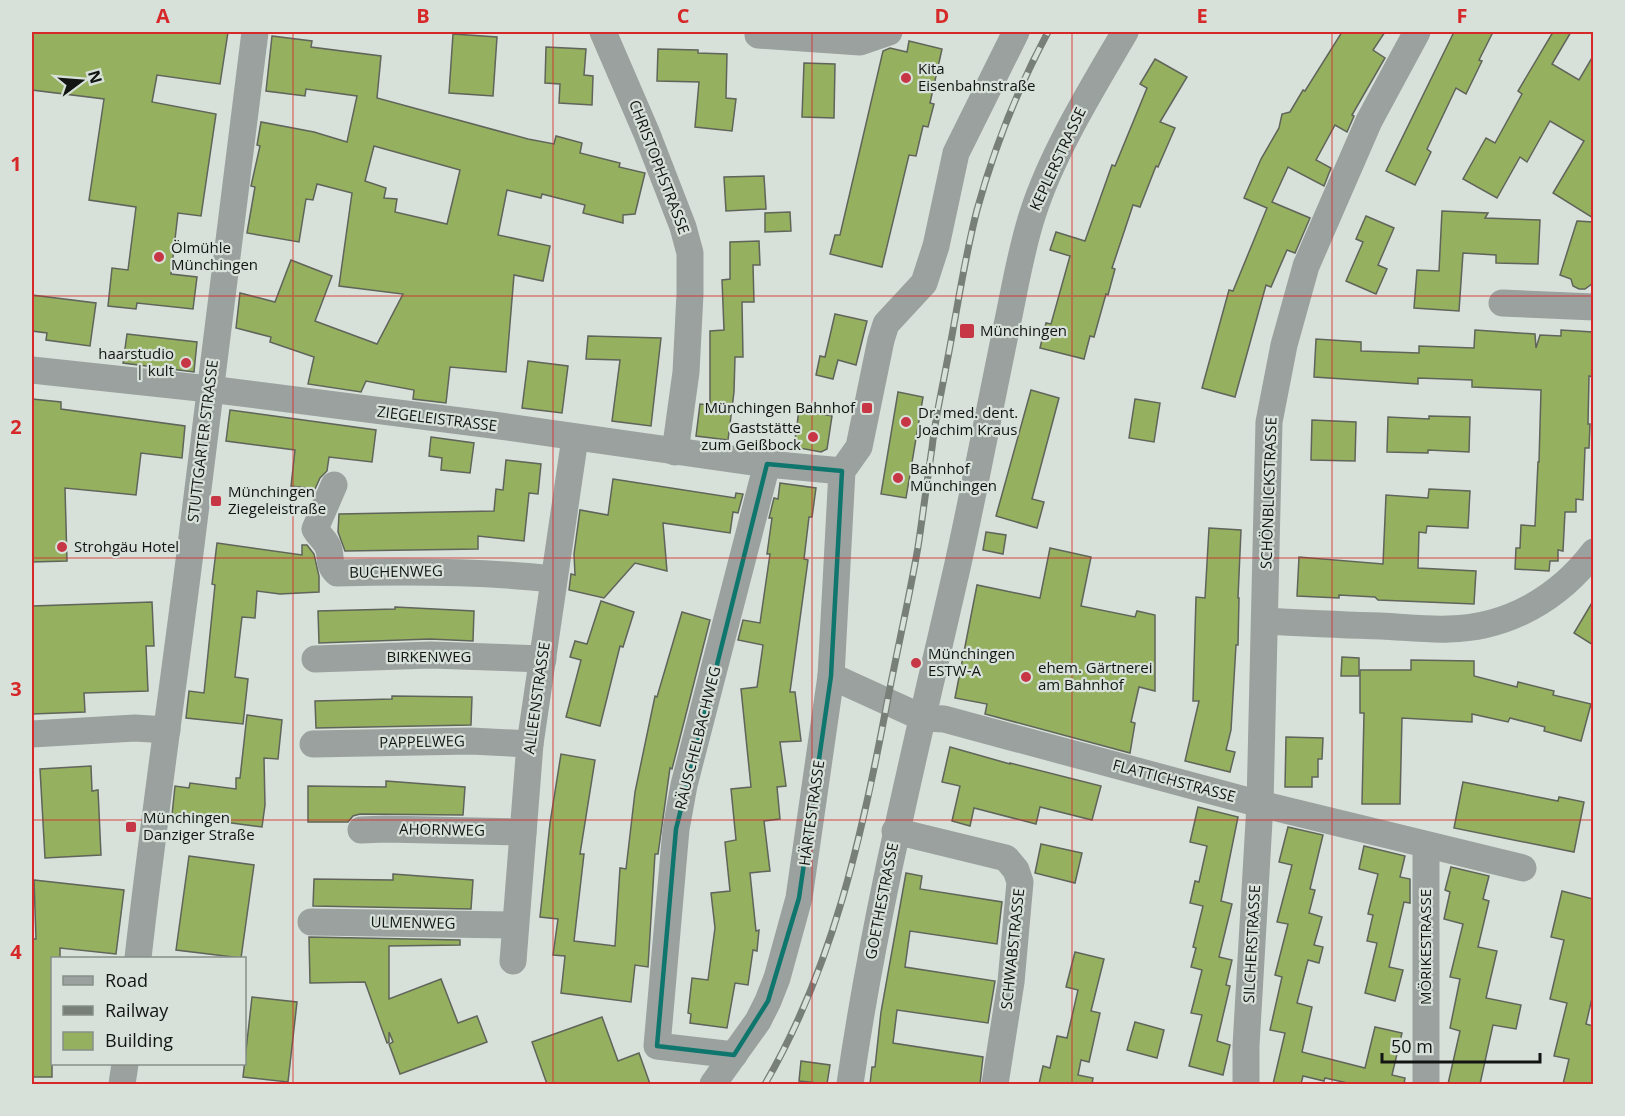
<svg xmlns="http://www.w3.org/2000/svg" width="1625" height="1116" font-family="'Open Sans',sans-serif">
<rect width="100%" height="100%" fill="#d7e1d9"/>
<!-- building -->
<g fill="#95b05f" stroke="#60645a" stroke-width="1.5" fill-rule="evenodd">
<polygon points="32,32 228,32 220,84 157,75 152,102 216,114 201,216 178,213 171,274 197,277 193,309 137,303 136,309 108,306 112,268 128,270 136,207 89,200 104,99 32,90"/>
<polygon points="1342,32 1385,32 1373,50 1385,58 1352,115 1354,116 1347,132 1335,125 1316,160 1331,168 1324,186 1288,167 1272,202 1310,218 1295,253 1287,250 1271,287 1266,285 1235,397 1202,388 1229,290 1233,291 1267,208 1244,198 1261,159 1279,128 1282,114 1290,112 1303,90 1305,91"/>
<polygon points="1454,32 1493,32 1479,60 1482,61 1466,94 1456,88 1427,149 1431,152 1415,185 1386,171"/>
<polygon points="1553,32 1571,32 1552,64 1579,80 1593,56 1593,218 1553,193 1584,141 1550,121 1527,162 1520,157 1497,198 1463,179 1486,138 1495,143 1522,94 1518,91"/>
<polygon points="453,34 497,37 493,96 449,93"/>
<path d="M272,36L312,41L311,47L381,56L377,98L528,139L554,144L556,136L582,143L580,153L620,163L619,167L645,173L635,214L623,215V223L583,213L585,205L542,194L541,198L507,190L498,235L550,246L543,281L514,275L506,372L450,367L446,403L413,399L414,390L366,381L361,392L308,384L314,357L270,342L271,337L236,328L240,293L275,302L291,260L332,276L315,321L377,344L403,294L339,286L352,193L317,184L313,200L306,199L299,242L247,233L255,187L251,186L260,146L257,145L261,122L314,132L347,142L357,96L306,89L305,96L266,91ZM374,146L460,170L447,224L395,212L397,199L384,198L386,188L365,181Z"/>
<polygon points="909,41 942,49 930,103 934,104 928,127 923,126 916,156 909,155 882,267 830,254 835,235 840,235 883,51 890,48 907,52"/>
<polygon points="546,47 586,49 584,75 593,76 592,105 559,103 560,84 545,83"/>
<polygon points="658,49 698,50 698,53 727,54 726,98 736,99 732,131 695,127 699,82 657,81"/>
<polygon points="1155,59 1187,77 1160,122 1175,128 1158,167 1156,166 1140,207 1133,205 1112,268 1115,269 1108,295 1106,294 1094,337 1090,336 1084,359 1040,348 1046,323 1051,324 1070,256 1050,250 1056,232 1085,241 1112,165 1115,166 1147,88 1140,84"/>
<polygon points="804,63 835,64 834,118 802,117"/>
<polygon points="764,176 766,209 726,211 724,177"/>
<polygon points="1442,211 1488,213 1485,218 1540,220 1538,264 1496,263 1496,255 1463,253 1459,311 1414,308 1417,270 1439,271"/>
<polygon points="790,212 791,231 765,232 765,213"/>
<polygon points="1366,216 1394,228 1378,265 1387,269 1376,294 1346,281 1363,242 1356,239"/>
<polygon points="1577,221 1593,222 1593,283 1585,289 1579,289 1573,286 1571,279 1560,275"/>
<polygon points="759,241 760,265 753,265 754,302 742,302 743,357 735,357 734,392 728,440 696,436 700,404 710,405 710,331 724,330 722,280 730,279 730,242"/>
<polygon points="32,295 96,303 90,346 46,340 47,333 32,331"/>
<polygon points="835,314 867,321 856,365 838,360 833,379 816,375 820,356 825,357"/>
<polygon points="1475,330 1535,334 1536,348 1540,335 1561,336 1561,330 1593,332 1593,377 1589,376 1588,424 1590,424 1589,448 1585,448 1583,500 1576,499 1576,512 1565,512 1563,551 1558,550 1558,561 1550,561 1549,571 1515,569 1516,548 1520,548 1521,525 1535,526 1538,462 1539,462 1541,390 1472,387 1472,380 1418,378 1418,384 1314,377 1316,339 1361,342 1361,351 1419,353 1419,346 1474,348"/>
<polygon points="127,334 197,342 194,372 123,363"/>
<polygon points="588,336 661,338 651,426 612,421 620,360 586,359"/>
<polygon points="528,361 568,366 562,413 522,408"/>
<polygon points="1031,390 1059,398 1032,499 1044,502 1037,528 996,516"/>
<polygon points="898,392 923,397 906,498 881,494"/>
<polygon points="32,399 61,402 61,409 185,426 182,458 141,453 136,495 65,488 67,561 32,562"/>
<polygon points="1135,399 1160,403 1154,442 1129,438"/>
<polygon points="230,410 376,430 372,462 329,457 327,471 320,478 315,489 291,486 295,450 226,441"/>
<polygon points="799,410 832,416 827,449 821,452 794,447"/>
<polygon points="1429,416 1470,417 1469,452 1428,450 1428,453 1387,452 1388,417 1429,419"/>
<polygon points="1312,420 1356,422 1355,461 1311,460"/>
<polygon points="431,437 474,443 470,473 441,470 442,458 429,456"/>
<polygon points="506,460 541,464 538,494 529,493 524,541 478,536 478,549 345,551 338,532 339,514 494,511 496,489 503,490"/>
<polygon points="613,479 735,498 736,493 743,494 738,513 733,512 730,533 663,523 667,571 635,563 604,598 569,590 571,574 575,575 574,554 580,510 608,515"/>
<polygon points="780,483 816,488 812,517 809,517 804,559 808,560 790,692 795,692 801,741 780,742 786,786 777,787 780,819 764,821 770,871 750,873 756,931 759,930 757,951 753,950 748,985 735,983 727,1028 690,1023 691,1014 688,1013 692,978 708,980 715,928 711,893 730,891 725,842 736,840 731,789 751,787 741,689 757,687 763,645 738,640 743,620 760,623 770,554 767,554 772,518 769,518 774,498 778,499"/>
<polygon points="1429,489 1470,491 1468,528 1427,526 1426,533 1419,532 1418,568 1476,571 1474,604 1378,600 1375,597 1339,595 1339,598 1297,596 1299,557 1383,564 1386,495 1428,498"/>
<polygon points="1209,528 1241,530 1238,598 1239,598 1238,645 1236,645 1231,730 1226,750 1235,752 1230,772 1185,761 1199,701 1193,701 1196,597 1205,598"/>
<polygon points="986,532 1006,535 1003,554 983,550"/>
<polygon points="217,543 302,555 302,545 307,545 314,554 319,576 319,592 280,594 257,591 255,618 242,617 235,677 248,679 243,724 186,718 189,691 204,693 215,585 212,584"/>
<polygon points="1050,548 1091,557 1081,606 1135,617 1137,611 1155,615 1155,691 1139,687 1131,722 1135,723 1130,753 985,714 987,704 955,698 977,585 1040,598"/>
<polygon points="601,601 634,612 623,647 620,646 600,726 566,717 581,660 570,657 575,641 587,644"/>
<polygon points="1593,601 1593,645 1574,633"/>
<polygon points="152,602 154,646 146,646 148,691 84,693 85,712 32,714 32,606"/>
<polygon points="395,607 474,611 473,641 430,639 319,643 318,611 395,609"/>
<polygon points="682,612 710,620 672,769 670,768 658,854 655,854 648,967 635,965 631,1002 561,993 565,956 553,955 558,919 540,917 550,823 561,754 595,760 580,854 584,854 574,941 615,946 620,868 626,869 635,792 655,696 657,697"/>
<polygon points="1342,657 1359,658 1359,676 1341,676"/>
<polygon points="1411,660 1474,661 1474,676 1517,687 1518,682 1554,691 1553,695 1591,704 1581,741 1544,731 1545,727 1510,718 1508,722 1472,714 1472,722 1402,718 1400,804 1362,804 1364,713 1360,713 1360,670 1411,670"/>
<polygon points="392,696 472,697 471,725 316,728 315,701 392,699"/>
<polygon points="247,715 282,720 278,759 264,758 265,805 262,827 172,815 175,786 189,788 190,783 236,789 236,778 240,778"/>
<polygon points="1286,737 1323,738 1322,759 1318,759 1318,777 1312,777 1312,787 1285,787"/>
<polygon points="950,747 1010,764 1010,763 1101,786 1092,820 1040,807 1036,824 974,808 970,826 952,821 960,786 942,782"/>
<polygon points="91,766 92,791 98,790 101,855 45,858 40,769"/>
<polygon points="386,781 465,787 463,815 360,814 353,816 348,822 308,822 308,786 386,787"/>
<polygon points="1463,782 1558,801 1559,797 1584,802 1574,852 1454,828"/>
<polygon points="1198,807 1238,817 1221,901 1232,904 1219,957 1232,960 1226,985 1230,986 1217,1041 1230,1045 1223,1075 1189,1066 1202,1015 1191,1013 1202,970 1191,967 1196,948 1193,947 1203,906 1190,903 1195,881 1199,882 1207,846 1190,842"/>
<polygon points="1288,827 1323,835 1310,889 1315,890 1309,913 1322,917 1314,945 1323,947 1319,963 1308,960 1297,1003 1312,1007 1302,1052 1365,1068 1375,1027 1402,1033 1392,1075 1405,1078 1404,1084 1352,1084 1325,1078 1324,1081 1303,1076 1301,1084 1273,1084 1285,1033 1270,1030 1282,977 1275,975 1288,924 1277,922 1292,865 1279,862"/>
<polygon points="1041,844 1082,853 1075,883 1035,873"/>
<polygon points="1364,846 1405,856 1400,877 1410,879 1410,903 1404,902 1389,967 1403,970 1395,1001 1365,993 1377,943 1367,941 1373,915 1368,914 1378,874 1359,869"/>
<polygon points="189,856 254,865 241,958 176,950"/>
<polygon points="1451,867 1489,876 1483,899 1489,901 1478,947 1497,951 1486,998 1521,1005 1516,1029 1493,1025 1480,1084 1448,1084 1460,1031 1450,1028 1460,979 1450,977 1463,924 1444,919 1450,892 1445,890"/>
<polygon points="906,873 922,876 920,889 1002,902 997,944 910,931 905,967 995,981 988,1023 897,1010 893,1043 983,1057 980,1084 870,1084 872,1067 875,1067 881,1012"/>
<polygon points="393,874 473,880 471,909 313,906 314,879 393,880"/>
<polygon points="34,880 124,890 116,954 60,948 60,958 52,958 52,1077 32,1077 32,939 36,939"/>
<polygon points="1562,891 1593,899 1593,994 1586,1024 1593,1026 1593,1084 1563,1084 1569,1059 1554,1056 1567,1003 1550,999 1564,940 1551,937"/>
<polygon points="309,937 460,940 460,945 389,946 389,999 441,979 458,1023 477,1016 487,1042 400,1074 389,1044 393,1042 389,1032 389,1042 387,1043 365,982 310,983"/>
<polygon points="1075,952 1104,959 1091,1011 1100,1013 1089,1062 1081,1060 1078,1075 1093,1078 1092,1084 1039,1084 1043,1066 1050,1068 1057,1036 1067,1038 1078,990 1066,987"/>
<polygon points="252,997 297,1002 288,1082 243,1077"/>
<polygon points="602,1017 618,1061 639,1053 650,1084 547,1084 532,1042"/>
<polygon points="1135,1022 1164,1030 1157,1058 1127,1050"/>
<polygon points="801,1061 830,1065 827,1084 799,1081"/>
</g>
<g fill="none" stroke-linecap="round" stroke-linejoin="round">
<!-- minor -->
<g stroke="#9ba19f" stroke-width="27">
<polyline points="603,32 647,134 683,227 690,253 690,294 686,372 675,452"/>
<polyline points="758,35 860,42 889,32"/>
<polyline points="1502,303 1594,307"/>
<polyline points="32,370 209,389 500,426 767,464 842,471"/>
<path d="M334,485L315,529C319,536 324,539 327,545C333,555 326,563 337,573C410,571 480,571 553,579"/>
<path d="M1266,621C1304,623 1342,625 1381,626C1403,627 1427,630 1449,629C1508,628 1559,598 1594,552"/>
<polyline points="315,659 431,655 543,659"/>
<polyline points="831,676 923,718 944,719 1260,804 1523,868"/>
<polyline points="32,734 135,728 167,730"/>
<polyline points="313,744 471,741 530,744"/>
<polyline points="361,830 385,829 523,832"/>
<polyline points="895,831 1006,858 1016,870 1020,882 1011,982 995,1084"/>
<polyline points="1426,846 1426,1084"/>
<polyline points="311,922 515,925"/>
<path d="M138,958C153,823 173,689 190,553C211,379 232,205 255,32"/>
<polyline points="513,961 530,744 575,438"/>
<polyline points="734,1055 657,1046 676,829 684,785 767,464"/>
<polyline points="122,1084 125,1064"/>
<polyline points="713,1084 758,1021 768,1001 777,978 799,898 831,676 842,471 859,447 881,340 886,324 924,283 936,246 956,153 1016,32"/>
<path d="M850,1084C875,910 918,739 957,568C975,487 990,406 1007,325C1015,288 1021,249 1033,213C1053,151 1093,87 1125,32"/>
<polyline points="1246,1084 1246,1046 1260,804 1269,422 1284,345 1306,266 1369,121 1417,32"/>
</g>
<!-- rail casing -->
<g stroke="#787f79" stroke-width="7">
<path id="rail" d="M765,1084C833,967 862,836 887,703C897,651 909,599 918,547C923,514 927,481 932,448C935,419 942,390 947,362C957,311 964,260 977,210C994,148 1018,88 1048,32"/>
</g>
<!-- rail -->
<use href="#rail" stroke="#d7e1d9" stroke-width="4.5" stroke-dasharray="14" stroke-linecap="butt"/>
</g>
<!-- marked area -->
<path fill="none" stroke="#0f766e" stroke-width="4.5" stroke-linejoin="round" d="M767,464L842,471L831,676L799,898L768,1001L734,1055L657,1046L676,829Z"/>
<!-- grid -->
<path fill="none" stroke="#d62828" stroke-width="1.5" stroke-opacity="0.55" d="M293,32V1084M553,32V1084M812,32V1084M1072,32V1084M1332,32V1084M32,296H1594M32,558H1594M32,820H1594"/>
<!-- markers -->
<g fill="#c63645" stroke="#d7e1d9" stroke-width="2">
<circle cx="906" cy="78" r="6"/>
<circle cx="159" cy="257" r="6"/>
<rect x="959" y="323" width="16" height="16" rx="3"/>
<circle cx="186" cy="363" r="6"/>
<rect x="861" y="402" width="12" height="12" rx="3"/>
<circle cx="906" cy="422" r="6"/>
<circle cx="813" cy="437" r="6"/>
<circle cx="898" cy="478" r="6"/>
<rect x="210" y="495" width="12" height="12" rx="3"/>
<circle cx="62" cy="547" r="6"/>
<circle cx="916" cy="663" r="6"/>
<circle cx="1026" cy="677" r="6"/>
<rect x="125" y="821" width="12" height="12" rx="3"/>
</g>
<g text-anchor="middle" stroke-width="4.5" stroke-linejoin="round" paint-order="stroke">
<!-- poi labels -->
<g font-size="15" fill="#121512" stroke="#d7e1d9" text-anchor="start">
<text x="918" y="74">Kita<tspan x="918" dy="17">Eisenbahnstraße</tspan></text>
<text x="171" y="253">Ölmühle<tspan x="171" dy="17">Münchingen</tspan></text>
<text x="980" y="336">Münchingen</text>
<text x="174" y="359" text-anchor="end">haarstudio<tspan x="174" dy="17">| kult</tspan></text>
<text x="855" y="413" text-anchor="end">Münchingen Bahnhof</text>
<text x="918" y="418">Dr. med. dent.<tspan x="918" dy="17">Joachim Kraus</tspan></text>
<text x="801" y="433" text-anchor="end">Gaststätte<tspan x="801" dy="17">zum Geißbock</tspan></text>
<text x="910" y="474">Bahnhof<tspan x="910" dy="17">Münchingen</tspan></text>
<text x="228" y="497">Münchingen<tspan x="228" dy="17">Ziegeleistraße</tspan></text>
<text x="74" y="552">Strohgäu Hotel</text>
<text x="928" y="659">Münchingen<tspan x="928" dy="17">ESTW-A</tspan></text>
<text x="1038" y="673">ehem. Gärtnerei<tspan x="1038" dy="17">am Bahnhof</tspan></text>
<text x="143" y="823">Münchingen<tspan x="143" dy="17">Danziger Straße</tspan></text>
</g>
<!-- street labels -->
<g font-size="15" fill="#121512" stroke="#d7e1d9">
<text transform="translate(1058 159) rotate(-65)" y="5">KEPLERSTRASSE</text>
<text transform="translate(659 167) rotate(69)" y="5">CHRISTOPHSTRASSE</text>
<text transform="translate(437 419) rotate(7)" y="5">ZIEGELEISTRASSE</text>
<text transform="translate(203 441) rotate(-83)" y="5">STUTTGARTER STRASSE</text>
<text transform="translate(1269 493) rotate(-88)" y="5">SCHÖNBLICKSTRASSE</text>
<text transform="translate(396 572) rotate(-1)" y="5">BUCHENWEG</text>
<text x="429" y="662">BIRKENWEG</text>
<text transform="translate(537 698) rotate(-82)" y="5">ALLEENSTRASSE</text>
<text transform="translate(698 738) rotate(-76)" y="5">RÄUSCHELBACHWEG</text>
<text transform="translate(422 742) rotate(-1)" y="5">PAPPELWEG</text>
<text transform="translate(1174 781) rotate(15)" y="5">FLATTICHSTRASSE</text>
<text transform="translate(812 813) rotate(-82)" y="5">HÄRTESTRASSE</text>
<text transform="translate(442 830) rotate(1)" y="5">AHORNWEG</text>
<text transform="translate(882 901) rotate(-79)" y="5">GOETHESTRASSE</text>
<text transform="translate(413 923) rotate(1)" y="5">ULMENWEG</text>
<text transform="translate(1252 944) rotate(-87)" y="5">SILCHERSTRASSE</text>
<text transform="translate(1426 947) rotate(-90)" y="5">MÖRIKESTRASSE</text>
<text transform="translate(1013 949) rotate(-84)" y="5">SCHWABSTRASSE</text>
</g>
</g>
<!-- border -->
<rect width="1625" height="1116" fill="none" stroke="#d7e1d9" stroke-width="66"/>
<!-- legend -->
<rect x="51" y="957" width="195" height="108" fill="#d7e1d9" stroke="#888f89" stroke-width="1.5"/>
<rect x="63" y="976" width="30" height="9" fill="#9ba19f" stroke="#888f89" stroke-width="1.5"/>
<text x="105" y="987" font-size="18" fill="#121512">Road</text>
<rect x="63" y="1006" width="30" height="9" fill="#787f79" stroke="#888f89" stroke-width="1.5"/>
<text x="105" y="1017" font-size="18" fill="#121512">Railway</text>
<rect x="63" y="1032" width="30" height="18" fill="#95b05f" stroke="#888f89" stroke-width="1.5"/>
<text x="105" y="1047" font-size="18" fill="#121512">Building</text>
<!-- north arrow -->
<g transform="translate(81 81) rotate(74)" stroke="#d7e1d9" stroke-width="4.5" paint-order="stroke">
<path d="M0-4.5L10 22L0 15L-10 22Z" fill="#121512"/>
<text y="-9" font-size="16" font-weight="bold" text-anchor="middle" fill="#121512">N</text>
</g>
<!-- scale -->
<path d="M1382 1053v9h158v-9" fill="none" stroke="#121512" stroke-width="3"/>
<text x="1391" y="1053" font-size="18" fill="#121512" stroke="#d7e1d9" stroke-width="4.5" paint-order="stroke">50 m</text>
<rect x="33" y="33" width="1559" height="1050" fill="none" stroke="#d62828" stroke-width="2"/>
<g font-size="20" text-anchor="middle" font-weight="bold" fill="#d62828">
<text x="163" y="23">A</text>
<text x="423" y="23">B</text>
<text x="683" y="23">C</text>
<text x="942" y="23">D</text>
<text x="1202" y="23">E</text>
<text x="1462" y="23">F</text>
<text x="16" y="171">1</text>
<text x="16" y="434">2</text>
<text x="16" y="696">3</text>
<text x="16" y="959">4</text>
</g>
</svg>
